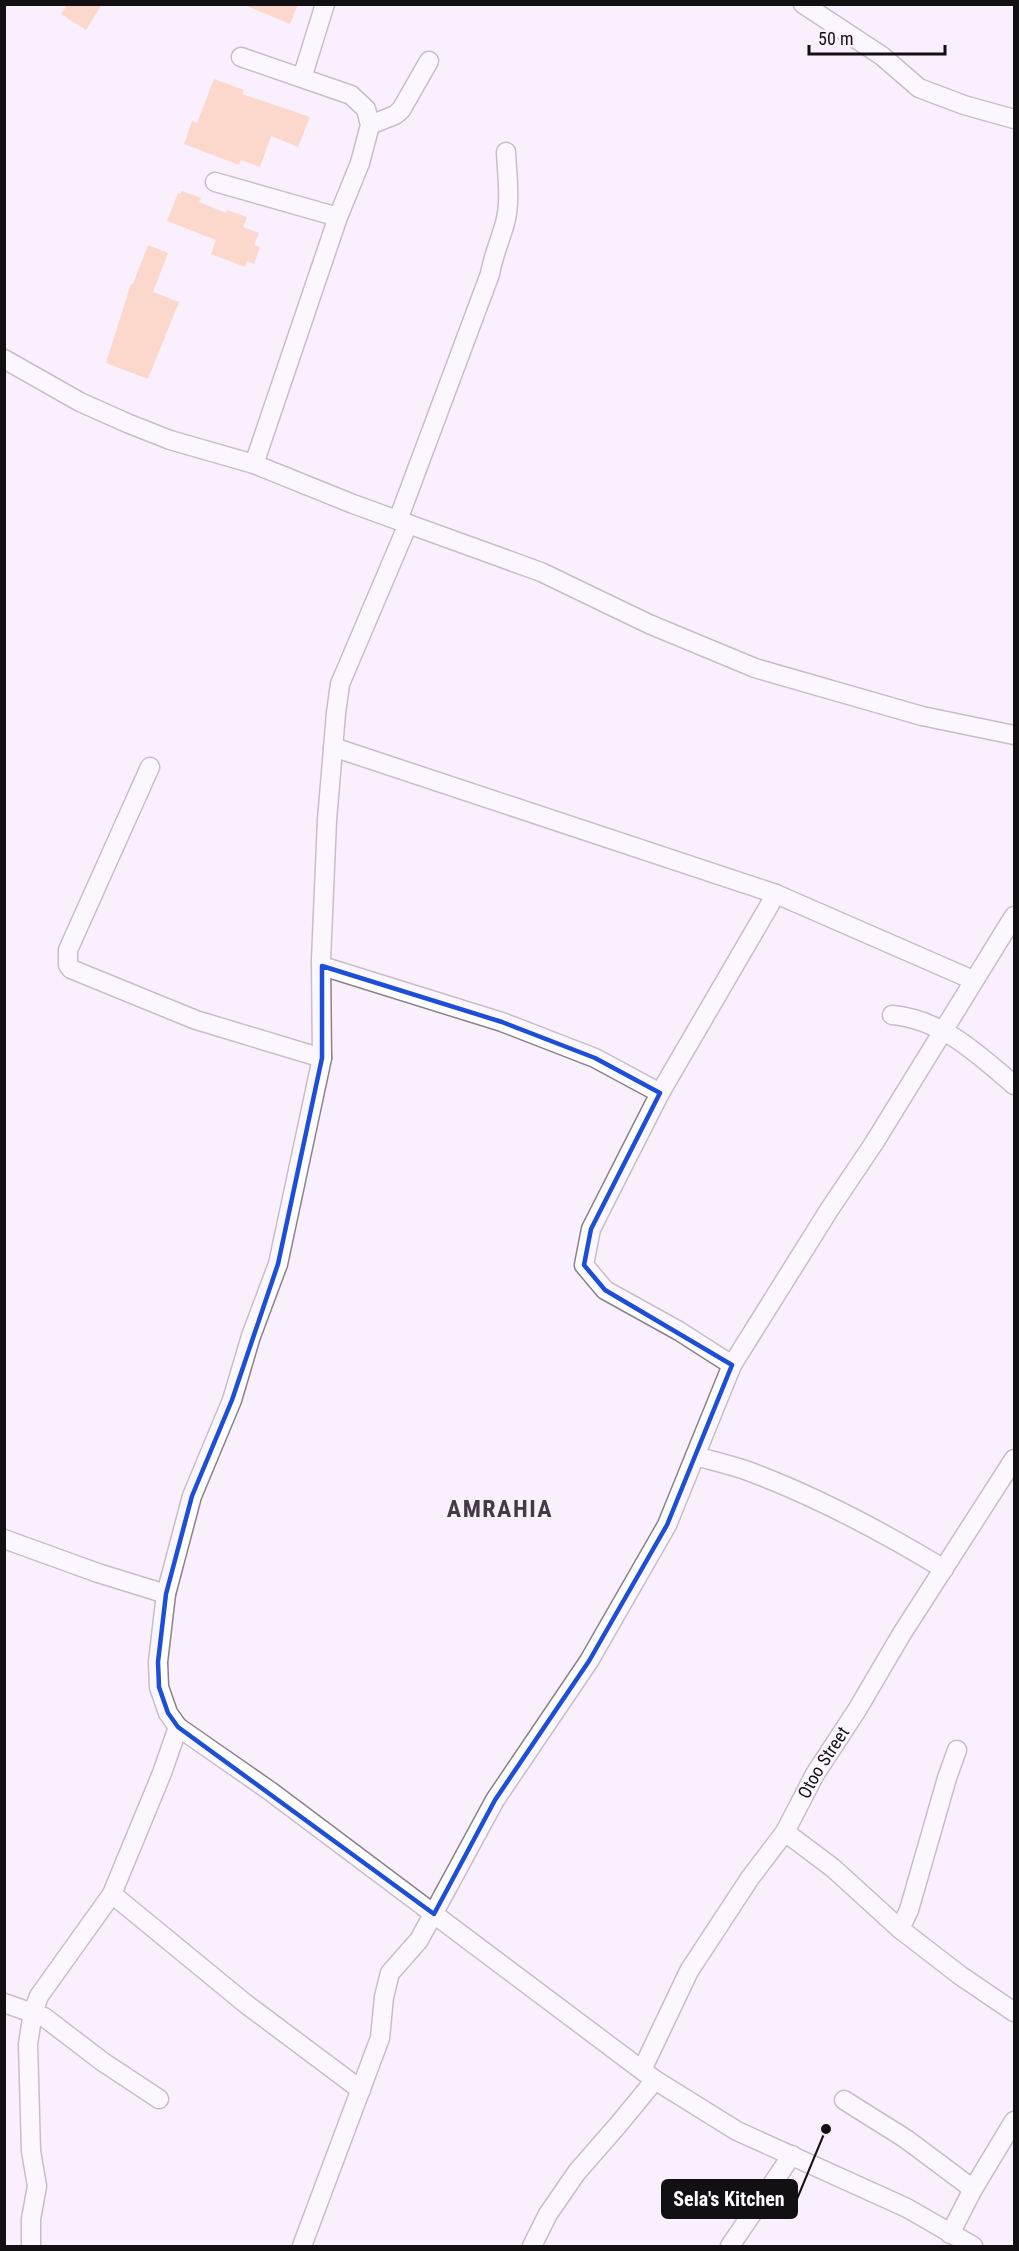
<svg xmlns="http://www.w3.org/2000/svg" width="1019" height="2251" font-family="'Roboto Condensed',sans-serif">
<rect width="100%" height="100%" fill="#faeffd"/>
<!-- building -->
<g fill="#fcbc8f">
<polygon points="68,4 102,4 86,30 61,14"/>
<polygon points="242,4 298,4 290,24"/>
<polygon points="214,79 244,90 242,94 310,117 298,147 271,136 260,167 241,160 239,165 184,144 192,121 197,123"/>
<polygon points="182,191 201,198 199,202 226,213 227,210 247,217 243,227 259,233 254,245 260,247 254,264 247,261 245,267 211,254 216,240 167,221 178,193 180,194"/>
<polygon points="148,245 168,253 153,292 179,302 148,379 106,363 131,284 133,284"/>
</g>
<g fill="none" stroke-linecap="round" stroke-linejoin="round">
<!-- minor casing -->
<g stroke="#8b818e" stroke-width="21">
<g id="minor">
<polyline points="803,4 882,56 919,88 964,105 1014,119"/>
<polyline points="241,57 351,95 366,109 370,125 360,163 338,217 254,464"/>
<polyline points="302,78 325,4"/>
<polyline points="370,125 395,115 401,110 429,61"/>
<polyline points="215,182 338,217"/>
<polyline points="4,359 80,402 127,423 170,440 254,464 353,504 541,572 649,624 755,668 922,716 1014,735"/>
<path d="M398,520L490,274C493,256 500,241 505,223C511,201 507,175 506,152"/>
<polyline points="408,524 340,684 336,713 327,820 321,960 322,1058 278,1264 251,1336 232,1400 192,1496 166,1594 158,1662 159,1687 168,1713 178,1727 270,1791 655,2080 737,2131 907,2208 973,2246"/>
<polyline points="333,747 776,894 973,980"/>
<polyline points="150,767 68,950 68,965 71,969 196,1020 322,1058"/>
<polyline points="322,966 502,1022 595,1058 660,1093 591,1229 584,1265 605,1290 679,1331 732,1365"/>
<path d="M892,1015C941,1019 978,1054 1014,1085"/>
<polyline points="660,1093 776,894"/>
<path d="M695,1456C713,1461 731,1465 748,1471C815,1496 883,1532 944,1569"/>
<polyline points="4,1539 98,1573 166,1594"/>
<polyline points="785,1832 833,1868 900,1929 961,1976 1014,2012"/>
<polyline points="112,1894 246,2004 361,2090"/>
<polyline points="900,1929 909,1910 947,1778 957,1750"/>
<polyline points="4,2003 44,2017 103,2062 159,2099"/>
<path id="s1" d="M642,2070L689,1971L750,1878L785,1832L815,1774L857,1710L901,1635L1014,1459"/>
<polyline points="844,2100 906,2139 973,2189"/>
<polyline points="950,2234 973,2189 1014,2121"/>
<polyline points="31,2246 31,2219 37,2186 31,2151 28,2044 33,2012 39,1996 112,1894 162,1773 178,1727"/>
<polyline points="302,2246 380,2038 384,1997 390,1973 419,1940 495,1800 589,1661 667,1525 732,1365 829,1210 874,1143 1014,916"/>
<polyline points="532,2246 548,2214 577,2172 618,2125 655,2080"/>
<polyline points="730,2246 792,2155"/>
</g>
</g>
<!-- minor -->
<use href="#minor" stroke="#fff" stroke-width="18"/>
</g>
<!-- marked area -->
<path d="M0 0H1019V2251H0ZM322,966L502,1022L595,1058L660,1093L591,1229L584,1265L605,1290L732,1365L667,1525L589,1661L495,1800L434,1914L178,1727L168,1713L159,1687L158,1662L166,1594L192,1496L232,1400L278,1264L322,1058Z" fill="#faeffd" fill-opacity=".55" fill-rule="evenodd"/>
<path fill="none" stroke="#1d4ed8" stroke-width="4.5" stroke-linejoin="round" d="M322,966L502,1022L595,1058L660,1093L591,1229L584,1265L605,1290L732,1365L667,1525L589,1661L495,1800L434,1914L178,1727L168,1713L159,1687L158,1662L166,1594L192,1496L232,1400L278,1264L322,1058Z"/>
<g text-anchor="middle" stroke-width="5" stroke-linejoin="round" paint-order="stroke">
<!-- street labels -->
<g font-size="18" fill="#131014" stroke="#faeffd">
<text dy="6" stroke="none"><textPath href="#s1" startOffset="358">Otoo Street</textPath></text>
</g>
<!-- district labels -->
<g font-size="24" font-weight="bold" letter-spacing="1.5" fill="#433a45" stroke="#faeffd">
<text x="500" y="1517">AMRAHIA</text>
</g>
</g>
<!-- callouts -->
<path fill="none" stroke="#131014" stroke-width="2" d="M826 2129L797 2199"/>
<circle fill="#131014" stroke="#faeffd" stroke-width="2" cx="826" cy="2129" r="6"/>
<rect fill="#131014" stroke="#131014" stroke-width="2" x="662" y="2180" width="135" height="38" rx="6"/>
<g font-size="20" text-anchor="middle" font-weight="bold" fill="#fff">
<text x="729" y="2206">Sela's Kitchen</text>
</g>
<!-- border -->
<rect width="1019" height="2251" fill="none" stroke="#131014" stroke-width="12"/>
<!-- scale -->
<path d="M809 45v9h136v-9" fill="none" stroke="#131014" stroke-width="3"/>
<text x="818" y="45" font-size="18" fill="#131014" stroke="#faeffd" stroke-width="4.5" paint-order="stroke">50 m</text>
</svg>
